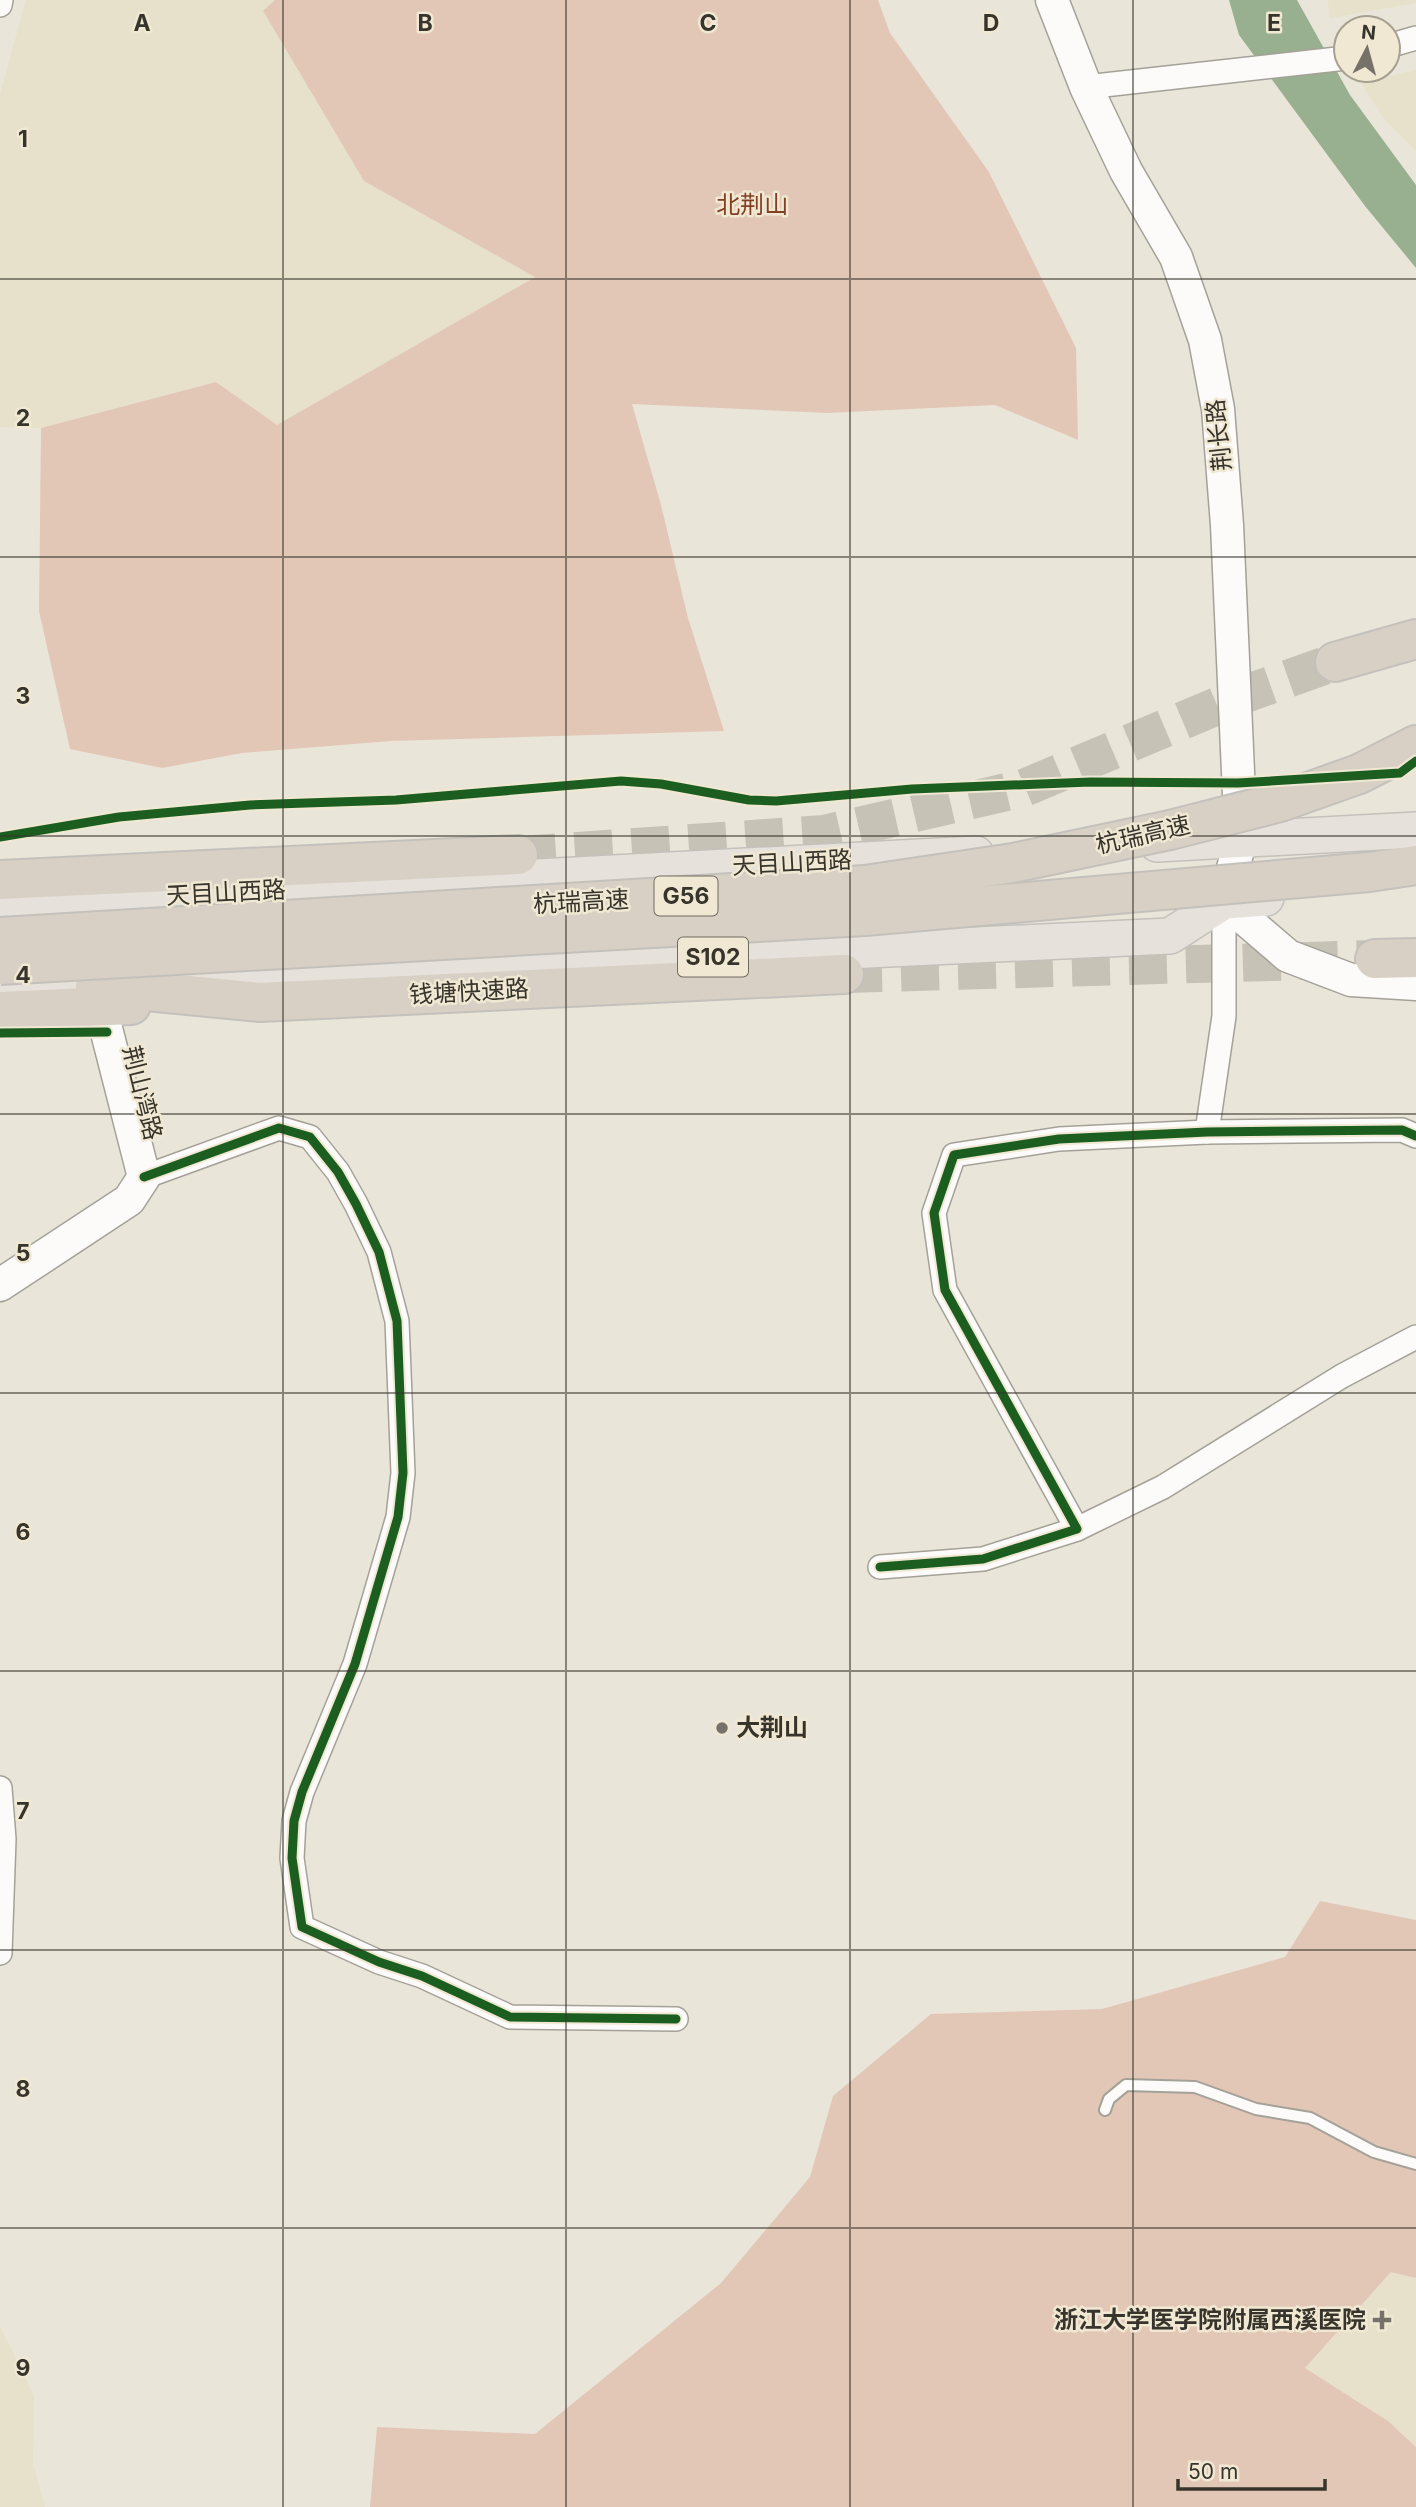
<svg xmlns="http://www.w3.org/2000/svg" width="1416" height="2507" font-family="Inter,'Noto Sans SC',sans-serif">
<rect width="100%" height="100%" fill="#eae5d9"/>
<!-- built -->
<g fill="#e7e0ca">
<polygon points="26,0 275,0 263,11 364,181 535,276 282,429 216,382 41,428 0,427 0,94"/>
<polygon points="1328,0 1416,0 1416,3 1330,18"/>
<polygon points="1416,70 1416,151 1385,120 1361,83"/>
<polygon points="1416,2190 1416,2447 1388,2421 1305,2368 1392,2272"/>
<polygon points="0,2326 34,2396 33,2464 45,2507 0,2507"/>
</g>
<!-- green -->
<g fill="#e2c7b7">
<polygon points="275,0 878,0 890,33 989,172 1076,348 1078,440 995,405 827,413 632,404 661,505 688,618 724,731 391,741 242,753 162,768 70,749 39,611 41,428 216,382 277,425 535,277 364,181 263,11"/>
<polygon points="1320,1901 1416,1920 1416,2278 1391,2272 1305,2368 1388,2421 1416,2447 1416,2507 370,2507 377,2427 535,2434 721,2283 810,2177 833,2096 931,2014 1102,2009 1285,1957"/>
</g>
<!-- water -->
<polygon fill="#98b08f" points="1229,0 1297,0 1350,95 1416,185 1416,268 1365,206 1239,35"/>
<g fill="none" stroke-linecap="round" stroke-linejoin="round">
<!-- highway-tunnel -->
<g stroke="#c6c2b6" stroke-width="38" stroke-dasharray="38 19" stroke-linecap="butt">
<polyline points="518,855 824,834 1024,788 1248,693 1335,662"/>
<polyline points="844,974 1375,959"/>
</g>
<!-- lane casing -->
<g stroke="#a4a198" stroke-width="14">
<polyline id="lane" points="1105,2110 1109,2099 1126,2085 1195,2087 1256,2109 1310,2118 1374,2152 1416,2164"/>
</g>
<!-- street casing -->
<g stroke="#a4a198" stroke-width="26">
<g id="street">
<polyline points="0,5 1,0"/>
<polyline points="1388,46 1416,38"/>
<polyline points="1086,87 1346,58"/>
<polyline points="1207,1132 1224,1016 1224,901"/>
<polyline points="144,1177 279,1128 310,1137 338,1172 356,1204 379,1252 397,1321 403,1473 398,1517 355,1664 302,1792 294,1821 292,1858 302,1927 379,1962 422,1976 510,2017 676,2019"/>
<polyline points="1077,1529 1163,1487 1342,1376 1416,1337"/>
<polyline points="880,1567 983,1559 1077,1529 945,1290 934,1213 954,1155 1059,1139 1207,1132 1402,1130 1416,1136"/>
<polyline points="0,1788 4,1839 0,1953"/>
</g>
</g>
<!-- secondary casing -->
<g stroke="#a4a198" stroke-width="35">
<g id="secondary">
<polyline points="1052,0 1086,87 1126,171 1176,257 1205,340 1218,409 1227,525 1241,839 1224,901 1288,956 1351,980 1416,984"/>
<polyline points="0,1285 129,1200 144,1177 100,1005"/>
</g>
</g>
<!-- primary casing -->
<g stroke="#c4c1bc" stroke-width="38">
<g id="primary">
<polyline points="1157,844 1416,830"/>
<polyline points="0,905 976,854"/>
<polyline points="182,982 1170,936 1224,901 1266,898"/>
<polyline points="0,992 122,985"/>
</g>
</g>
<!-- highway casing -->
<g stroke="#c4c1bc" stroke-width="42">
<g id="highway">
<polyline points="1335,662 1416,639"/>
<polyline points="1359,774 1416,745"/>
<polyline points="1369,872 1416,865"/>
<polyline points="0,880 518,855"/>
<polyline points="1375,959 1416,958"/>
<polyline points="95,986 259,1002 844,974"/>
<polyline points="0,1011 131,1005"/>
</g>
</g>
<!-- lane -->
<use href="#lane" stroke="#fcfbf9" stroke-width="10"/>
<!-- street -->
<use href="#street" stroke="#fcfbf9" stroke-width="23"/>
<!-- secondary -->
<use href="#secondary" stroke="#fcfbf9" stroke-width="32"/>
<!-- primary -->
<use href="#primary" stroke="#e6e1da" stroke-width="35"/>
<!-- highway -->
<use href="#highway" stroke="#d8d0c5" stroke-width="38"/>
<!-- highway-bridge casing -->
<g stroke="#c4c1bc" stroke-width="42" stroke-linecap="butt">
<g id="highway-bridge">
<polyline points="0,937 865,885 1013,863 1170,830 1280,802 1359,774"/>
<polyline points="0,965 865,916 1369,872"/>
</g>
</g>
<!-- highway-bridge -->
<use href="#highway-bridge" stroke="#d8d0c5" stroke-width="38"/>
<!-- cycleway casing -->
<g stroke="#f0e8d3" stroke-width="13">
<g id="cycleway">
<polyline points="0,837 119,817 250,805 396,800 621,781 661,784 749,800 776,801 912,789 1090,782 1238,783 1400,773 1416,761"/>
<polyline points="0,1033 107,1032"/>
<polyline points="144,1177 279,1128 310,1137 338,1172 356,1204 379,1252 397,1321 403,1473 398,1517 355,1664 302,1792 294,1821 292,1858 302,1927 379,1962 422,1976 510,2017 676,2019"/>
<polyline points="880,1567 983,1559 1077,1529 945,1290 934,1213 954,1155 1059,1139 1207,1132 1402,1130 1416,1136"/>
</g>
</g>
<!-- cycleway -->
<use href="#cycleway" stroke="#1b5e20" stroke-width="9"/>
</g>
<!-- grid -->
<path fill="none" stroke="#37342c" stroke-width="2" stroke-opacity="0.55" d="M283,0V2507M566,0V2507M850,0V2507M1133,0V2507M0,279H1416M0,557H1416M0,836H1416M0,1114H1416M0,1393H1416M0,1671H1416M0,1950H1416M0,2228H1416"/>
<!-- markers -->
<g fill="#767269" stroke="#f0e8d3" stroke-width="2.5">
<circle cx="722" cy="1728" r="7"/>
<path d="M1378.5 2309.5h7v7h7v7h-7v7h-7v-7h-7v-7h7z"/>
</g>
<g text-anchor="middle" stroke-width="5" stroke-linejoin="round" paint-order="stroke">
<!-- shield labels -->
<g fill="#f0e8d3" stroke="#6e6a5e" stroke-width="2">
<rect x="654.5" y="876.5" width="63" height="39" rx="5"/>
<rect x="678" y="937.5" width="70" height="39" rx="5"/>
</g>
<g font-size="23" font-weight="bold" fill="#37342c">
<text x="686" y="904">G56</text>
<text x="713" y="965">S102</text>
</g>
<!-- park labels -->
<g font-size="24" fill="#833f22" stroke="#f0e8d3">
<text x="752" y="213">北荆山</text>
</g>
<!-- street labels -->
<g font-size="24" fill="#37342c" stroke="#f0e8d3">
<text transform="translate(1219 435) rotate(-96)" y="8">荆长路</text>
<text transform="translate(1143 835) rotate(-13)" y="8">杭瑞高速</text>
<text transform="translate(792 863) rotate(-3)" y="8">天目山西路</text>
<text transform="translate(226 893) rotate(-3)" y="8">天目山西路</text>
<text transform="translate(581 902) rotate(-3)" y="8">杭瑞高速</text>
<text transform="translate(469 992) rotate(-3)" y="8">钱塘快速路</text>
<text transform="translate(142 1093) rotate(76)" y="8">荆山湾路</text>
</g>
<!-- poi labels -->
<g font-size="24" font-weight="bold" fill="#37342c" stroke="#f0e8d3" text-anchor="start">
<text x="736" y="1736">大荆山</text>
<text x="1366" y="2328" text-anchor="end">浙江大学医学院附属西溪医院</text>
</g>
</g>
<g font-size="23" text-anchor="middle" font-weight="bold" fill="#37342c" stroke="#f0e8d3" stroke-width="5" stroke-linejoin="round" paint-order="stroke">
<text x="142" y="31">A</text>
<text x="425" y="31">B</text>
<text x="708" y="31">C</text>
<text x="991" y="31">D</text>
<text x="1274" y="31">E</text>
<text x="23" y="147">1</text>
<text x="23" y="426">2</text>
<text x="23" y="704">3</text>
<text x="23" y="983">4</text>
<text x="23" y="1261">5</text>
<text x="23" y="1540">6</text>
<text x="23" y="1819">7</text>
<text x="23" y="2097">8</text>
<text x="23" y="2376">9</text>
</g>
<!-- north arrow -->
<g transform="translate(1367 49) rotate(6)"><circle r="33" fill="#f0e8d3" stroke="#a6a090" stroke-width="2"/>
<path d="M0-5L12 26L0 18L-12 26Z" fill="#767269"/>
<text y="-10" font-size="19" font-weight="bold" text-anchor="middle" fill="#37342c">N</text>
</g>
<!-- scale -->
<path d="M1178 2479v10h147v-10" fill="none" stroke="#37342c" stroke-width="3.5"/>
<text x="1188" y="2479" font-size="21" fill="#37342c" stroke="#f0e8d3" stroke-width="5" paint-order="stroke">50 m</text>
</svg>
